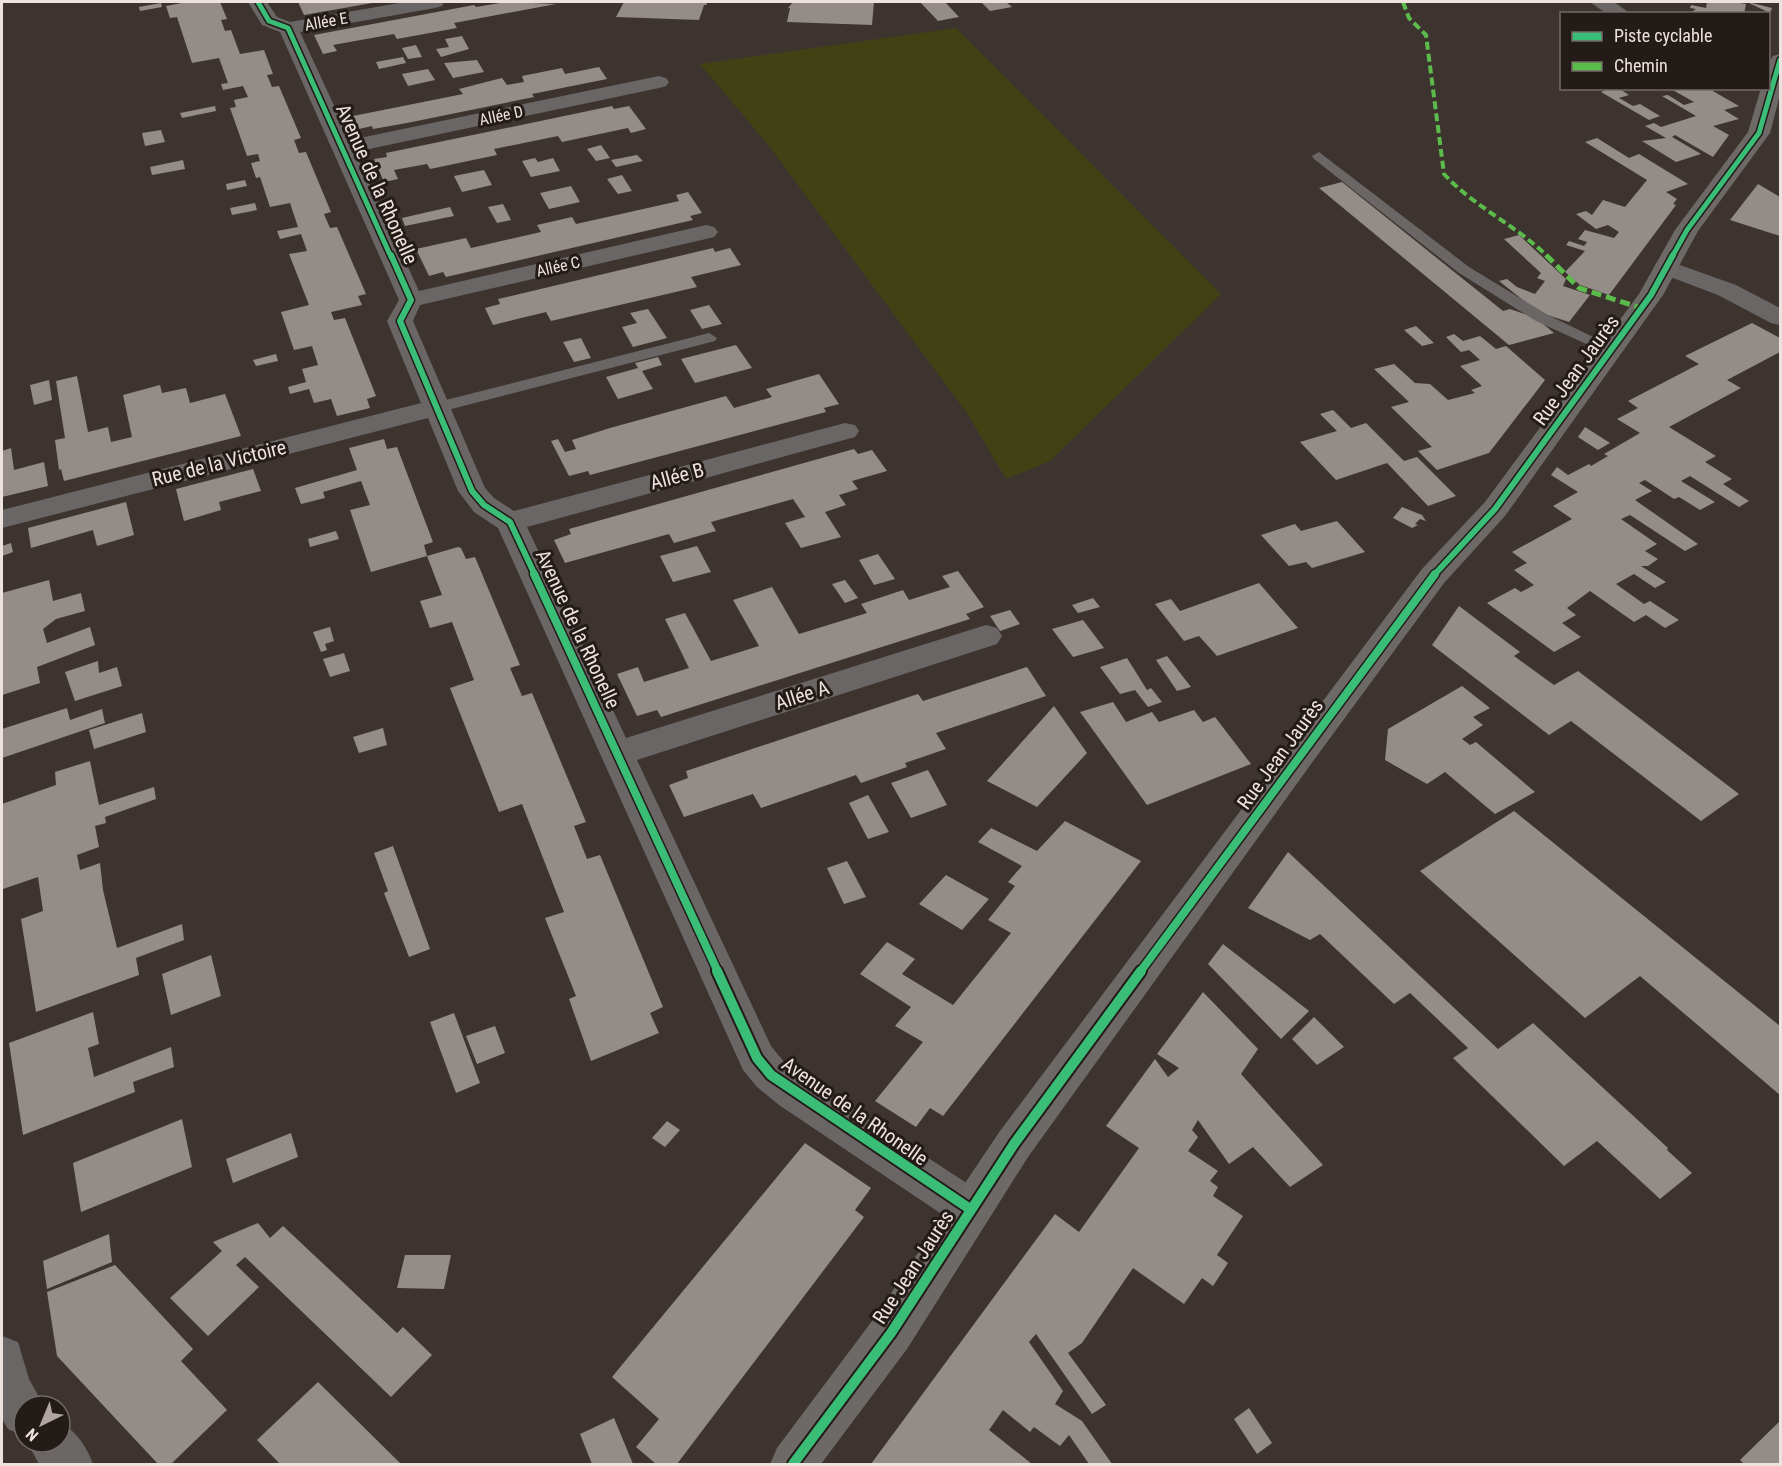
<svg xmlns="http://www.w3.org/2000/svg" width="1782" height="1466" font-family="'Roboto Condensed',sans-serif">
<rect width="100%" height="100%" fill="#3d3430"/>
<!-- green -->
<polygon fill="#404214" points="956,28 1221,294 1050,461 1006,479 967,413 769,146 700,64"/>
<!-- building -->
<g fill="#938c87">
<polygon points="187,2 220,2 227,19 221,20 225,31 231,30 240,54 264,50 273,74 267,75 272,87 279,86 301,138 294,140 299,153 306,152 331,212 324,214 330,228 337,227 366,294 358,296 362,305 331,312 334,320 345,318 376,396 367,399 370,408 337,416 331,399 314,403 309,389 290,394 288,387 306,382 302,369 318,365 312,346 294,350 281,312 309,305 289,254 307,251 301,234 280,239 277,231 298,227 290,203 270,207 260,177 256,178 251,163 260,161 258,154 247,156 230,108 236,107 234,100 248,97 243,86 223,90 221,84 228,83 219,58 192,63 177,17 170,18 166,6"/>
<polygon points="298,2 372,2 372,3 304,15"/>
<polygon points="506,2 556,4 454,23 457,28 397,39 394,34 333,45 337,51 323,54 314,35 474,5 476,7"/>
<polygon points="624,2 706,2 707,5 704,5 699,20 616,17"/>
<polygon points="793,2 874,2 872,25 787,22 790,8 788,8"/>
<polygon points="920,2 945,2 959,17 938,21"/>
<polygon points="981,2 1006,2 1012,7 990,11"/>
<polygon points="1707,2 1735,2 1746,4 1744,14 1689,14 1696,9 1690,8 1691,5 1706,8"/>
<polygon points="1748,2 1772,8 1770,13 1751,4"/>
<polygon points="161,3 162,7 140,11 139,7"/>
<polygon points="462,36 469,49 441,57 436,49 449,47 445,39"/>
<polygon points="416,45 422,57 408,59 402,48"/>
<polygon points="403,57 406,63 379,69 376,62"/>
<polygon points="477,60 484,72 453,78 444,63"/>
<polygon points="599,67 607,79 532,94 534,97 407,123 373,129 372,126 359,129 353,116 463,94 459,89 490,81 502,78 507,85 524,82 522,76 562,68 565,74"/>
<polygon points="428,69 435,80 408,86 402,74"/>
<polygon points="1611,88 1618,88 1629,95 1619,98 1633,106 1640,104 1660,116 1649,120 1601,92"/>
<polygon points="1669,88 1711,90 1739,106 1724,110 1739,119 1713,126 1729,135 1713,157 1675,135 1672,137 1701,154 1676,162 1642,141 1666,138 1645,126 1654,123 1661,127 1696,116 1662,96 1668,95 1684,105 1694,102"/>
<polygon points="215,106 216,111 182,118 180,113"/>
<polygon points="612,106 614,109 629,106 646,129 631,133 628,128 562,142 558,136 494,149 497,155 430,169 427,164 394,170 398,179 384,182 374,159 387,157 386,153"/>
<polygon points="161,130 165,142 145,146 142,133"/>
<polygon points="1597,138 1629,158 1639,154 1688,184 1666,192 1677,199 1673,204 1676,205 1609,295 1580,285 1565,272 1585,251 1566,245 1569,241 1584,246 1587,242 1578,239 1585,230 1614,238 1619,232 1608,225 1596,229 1576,214 1586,211 1592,215 1603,200 1625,207 1647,180 1585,142"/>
<polygon points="601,145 610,158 596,161 587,149"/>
<polygon points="637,155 643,161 616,167 611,160"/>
<polygon points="535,158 538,162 553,158 560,171 531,177 522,161"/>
<polygon points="183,160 185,169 152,175 150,167"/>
<polygon points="484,170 492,185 462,192 454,176"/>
<polygon points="622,175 632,191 618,194 607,179"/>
<polygon points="245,180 247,186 227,190 226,184"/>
<polygon points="1342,182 1503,311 1510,309 1536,318 1554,333 1509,345 1319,188"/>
<polygon points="1758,184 1780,197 1780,236 1730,220"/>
<polygon points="571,186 580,202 549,209 540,193"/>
<polygon points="688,192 702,213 690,216 693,220 446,277 443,272 429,276 416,249 466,238 471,248 541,232 537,225 572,217 576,224 679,201 676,195"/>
<polygon points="255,203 257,210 232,215 230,208"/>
<polygon points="503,204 511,220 497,223 488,207"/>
<polygon points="450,207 454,216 405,226 402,218"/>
<polygon points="1519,235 1566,279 1563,286 1590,295 1569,322 1538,312 1499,281 1507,279 1517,287 1535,294 1545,281 1537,278 1541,273 1504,239"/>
<polygon points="713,248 715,252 730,248 741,265 691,277 697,287 551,321 546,312 493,325 485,308 500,304 498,299"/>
<polygon points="709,305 722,324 702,329 690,310"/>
<polygon points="648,309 667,338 633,347 622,327 637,323 630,313"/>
<polygon points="1752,323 1780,338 1780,352 1727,380 1741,388 1669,427 1716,456 1705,462 1732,479 1723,484 1749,501 1739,507 1690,476 1681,481 1715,502 1700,510 1679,497 1674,499 1645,480 1639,483 1652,491 1635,500 1698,544 1685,551 1630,515 1621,519 1657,544 1645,551 1658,559 1648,566 1641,566 1666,582 1655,588 1634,574 1616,584 1644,604 1650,601 1679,620 1665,628 1646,615 1634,622 1590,591 1567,608 1576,615 1562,623 1581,637 1554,652 1487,603 1515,588 1521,592 1534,585 1514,570 1527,563 1512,552 1572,519 1553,506 1578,492 1551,475 1557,467 1568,475 1589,464 1591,466 1608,456 1604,454 1640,433 1617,419 1638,408 1628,401 1699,364 1685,356"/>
<polygon points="1416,326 1434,343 1422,346 1404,330"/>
<polygon points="1454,334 1463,341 1480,336 1496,349 1506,346 1545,380 1489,453 1437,470 1418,451 1432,447 1391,407 1409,402 1374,369 1394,364 1415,383 1430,384 1448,400 1475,393 1471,390 1482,386 1460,366 1480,360 1469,350 1461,352 1446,337"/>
<polygon points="581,338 591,358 574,362 563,342"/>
<polygon points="736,345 752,368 695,383 681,359"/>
<polygon points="276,354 278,361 256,366 253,360"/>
<polygon points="658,357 662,365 642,371 653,389 618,399 606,377 638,368 635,363"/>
<polygon points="819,374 839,404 824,408 826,412 590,475 588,471 569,476 551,441 558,439 565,452 576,449 572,440 610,428 726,396 734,408 772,397 766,389"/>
<polygon points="77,376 88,432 108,427 111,442 132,437 123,395 160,385 162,393 186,388 190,403 225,394 241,436 64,481 61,469 59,470 55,440 65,438 56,381"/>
<polygon points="49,380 52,400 34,405 30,385"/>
<polygon points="1333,410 1351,428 1366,423 1404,461 1417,457 1456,496 1428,506 1387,463 1336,480 1300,442 1337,431 1320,414"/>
<polygon points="1585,427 1610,443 1598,450 1578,437"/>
<polygon points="384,439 387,449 397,447 433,542 424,545 427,556 371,572 350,510 370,505 361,481 323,492 325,498 301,504 295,488 357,470 349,448"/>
<polygon points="11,448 14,470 44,462 48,486 2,497 2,451"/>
<polygon points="854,449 858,454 872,450 887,471 852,481 858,489 839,495 846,505 825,512 841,537 801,548 785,523 805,517 793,499 711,522 716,531 674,543 669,534 565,563 554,540 571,534 569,529"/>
<polygon points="253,469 261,491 219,502 221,510 184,521 176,489"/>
<polygon points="126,502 134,535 97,546 93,530 31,548 28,528"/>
<polygon points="1402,507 1422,515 1426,521 1420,519 1415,524 1418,525 1412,528 1393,518"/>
<polygon points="1337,521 1365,552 1312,568 1306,562 1289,566 1261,535 1295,524 1301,531"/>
<polygon points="336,531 339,539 310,547 308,539"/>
<polygon points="11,543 13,552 2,556 2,546"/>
<polygon points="697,546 711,572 673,582 660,556"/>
<polygon points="458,547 461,548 466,559 475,557 520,665 510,668 522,696 532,693 586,822 574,826 587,859 600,855 663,1007 650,1013 659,1033 591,1061 569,999 576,996 545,918 564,912 522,804 499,812 450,688 474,680 452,622 430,628 420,601 442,595 427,556"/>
<polygon points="878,554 895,579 874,585 859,560"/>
<polygon points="958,571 984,607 966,614 970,619 661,717 657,710 637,716 617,674 638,667 644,682 689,668 665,619 685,613 711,661 759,646 733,600 772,587 799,634 867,613 861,604 903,590 909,600 950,587 942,576"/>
<polygon points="49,580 53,601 81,593 85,611 56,619 43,629 47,643 90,627 95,645 37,667 40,683 2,695 2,593"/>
<polygon points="845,580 858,598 845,603 832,584"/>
<polygon points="1259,583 1298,628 1217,656 1199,636 1184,641 1155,604 1171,599 1180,611"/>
<polygon points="1093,598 1100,607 1078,613 1072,605"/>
<polygon points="1459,606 1520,652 1514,656 1554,685 1578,671 1739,794 1701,821 1571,721 1549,735 1432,645"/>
<polygon points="1010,610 1020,624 1000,631 990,616"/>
<polygon points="1083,620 1104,648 1073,657 1052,629"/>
<polygon points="330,627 334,641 325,644 327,650 321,652 313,632"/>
<polygon points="344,653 350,671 330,677 323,659"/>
<polygon points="1167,656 1191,687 1177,691 1156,660"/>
<polygon points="1127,658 1147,690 1151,688 1162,702 1148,707 1135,690 1120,694 1100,667"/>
<polygon points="98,661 99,673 117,667 122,686 75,701 65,672"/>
<polygon points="1027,667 1046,696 936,733 946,749 905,763 907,767 861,783 856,775 761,808 753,794 684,817 669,785 688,778 686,771 918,694 923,701"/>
<polygon points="1462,686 1490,708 1473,717 1483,725 1462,739 1470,745 1476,742 1535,792 1495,814 1445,772 1427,784 1385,760 1388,729"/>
<polygon points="1113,702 1126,722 1152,712 1159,722 1194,710 1203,722 1215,717 1251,764 1147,805 1080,712"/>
<polygon points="1054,706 1087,753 1037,807 987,781"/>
<polygon points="67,708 70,720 102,709 105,723 2,758 2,729"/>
<polygon points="142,713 146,732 94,749 89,730"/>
<polygon points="383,728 387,745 359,753 353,737"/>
<polygon points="90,761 99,805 154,787 156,799 105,817 106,823 95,826 99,847 77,855 80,870 100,863 103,890 117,948 182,924 184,940 136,958 139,975 36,1012 21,919 43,911 38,877 3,889 2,804 56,785 55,772"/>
<polygon points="928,770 947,805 911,818 891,783"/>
<polygon points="868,795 889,832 868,839 849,803"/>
<polygon points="1514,811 1780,1026 1780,1095 1640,976 1585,1018 1420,871"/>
<polygon points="1065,821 1141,861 943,1116 930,1108 916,1127 875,1101 923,1042 895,1026 911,1007 860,974 887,942 915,959 902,974 953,1005 1011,933 988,920 1015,886 1008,882 1022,866 978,842 991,828 1037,851"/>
<polygon points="393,846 430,949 409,957 384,893 388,891 374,853"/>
<polygon points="1288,852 1498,1049 1533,1023 1668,1148 1667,1150 1692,1173 1660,1199 1597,1141 1564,1166 1453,1058 1468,1048 1410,993 1394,1004 1320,934 1310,940 1248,908"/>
<polygon points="847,861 866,897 844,904 827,868"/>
<polygon points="946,875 989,899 962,930 919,904"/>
<polygon points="1223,944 1309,1011 1281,1039 1208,964"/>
<polygon points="211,955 221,996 171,1015 162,974"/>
<polygon points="1203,992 1258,1049 1241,1074 1323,1165 1290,1187 1253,1147 1229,1164 1198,1120 1192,1130 1198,1137 1188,1151 1218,1171 1210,1181 1218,1187 1213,1196 1243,1216 1217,1255 1228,1263 1213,1286 1202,1278 1184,1304 1133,1268 1082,1343 1068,1353 1106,1405 1092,1414 1036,1334 1029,1342 1063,1391 1055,1404 1082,1421 1112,1464 1089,1464 1069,1435 1060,1446 1034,1427 1030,1432 1003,1410 989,1430 1032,1464 871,1464 1055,1214 1079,1232 1139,1148 1106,1126 1155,1059 1168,1077 1179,1068 1157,1054"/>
<polygon points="93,1012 99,1044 88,1048 94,1077 171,1047 174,1067 133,1082 135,1092 23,1135 9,1043"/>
<polygon points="454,1013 480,1083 456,1093 430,1022"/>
<polygon points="1314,1017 1344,1047 1317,1065 1292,1039"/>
<polygon points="495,1026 505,1053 477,1064 466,1036"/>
<polygon points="182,1119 192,1167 81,1212 73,1163"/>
<polygon points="667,1121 680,1130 665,1147 652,1138"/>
<polygon points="291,1133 298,1157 233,1183 226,1159"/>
<polygon points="805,1143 871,1188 855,1210 864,1217 677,1464 656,1464 636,1447 659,1419 612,1377"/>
<polygon points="258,1223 270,1238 283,1226 397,1333 403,1327 432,1355 391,1397 245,1257 236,1265 259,1287 208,1336 170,1298 222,1251 213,1242"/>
<polygon points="109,1234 112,1262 47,1289 43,1261"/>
<polygon points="405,1255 451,1255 444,1289 397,1288"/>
<polygon points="115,1265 193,1349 181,1361 227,1410 171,1464 158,1464 57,1356 47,1292"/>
<polygon points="318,1382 401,1464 280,1464 257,1440"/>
<polygon points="1249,1408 1272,1443 1257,1454 1234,1419"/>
<polygon points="614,1418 633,1464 592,1464 580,1434"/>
<polygon points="1780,1421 1780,1464 1744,1464 1740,1460"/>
</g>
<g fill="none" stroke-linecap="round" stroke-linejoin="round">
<!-- lane -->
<g fill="#6a6665" fill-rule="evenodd">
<polygon points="1319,152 1469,267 1548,315 1620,350 1618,353 1606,353 1536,321 1459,273 1314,159 1312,156"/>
<polygon points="709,333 717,338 715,341 436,413 427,408 430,404"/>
</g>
<!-- street -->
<g fill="#6a6665" fill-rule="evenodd">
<polygon points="248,2 267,2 277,17 290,22 405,2 444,2 442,6 435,8 300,32 350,140 659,76 666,78 669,82 666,86 659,88 355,152 419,291 706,225 714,227 718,232 714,237 706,239 420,305 413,321 485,488 494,498 514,511 845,423 855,425 859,431 855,437 527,527 626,738 986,625 997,628 1002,636 997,644 637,760 771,1046 785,1063 807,1079 985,1195 991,1209 985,1223 970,1229 955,1223 779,1105 757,1087 743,1070 498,528 474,512 458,491 428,418 2,528 2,510 421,403 387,321 399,300 280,32 262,25"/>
<polygon points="1590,2 1614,2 1631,14 1607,14"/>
<polygon points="1666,260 1736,285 1780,308 1780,325 1771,323 1718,295 1657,272 1654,267 1657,262"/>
<polygon points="2,1336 18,1342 29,1379 44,1406 24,1406 24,1436 8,1429 2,1419"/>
<path d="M60,1423C76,1430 88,1449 93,1464H39L27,1442H60Z"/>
</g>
<!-- secondary -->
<polygon fill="#6d6967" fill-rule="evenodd" points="1780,54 1780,95 1770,133 1698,231 1663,295 1505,516 1444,583 1311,764 1028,1157 907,1349 821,1464 770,1464 777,1448 875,1317 1000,1131 1422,569 1485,502 1639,294 1675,230 1748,132 1761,88 1768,88 1768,64 1773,56"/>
<!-- quiet-far1 -->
<path stroke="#5cbc4b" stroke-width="4" stroke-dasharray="8 4" stroke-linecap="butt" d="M1403,2L1409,18L1426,35L1444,174C1474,207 1516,225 1548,257"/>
<!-- quiet -->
<polyline stroke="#5cbc4b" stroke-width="5" stroke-dasharray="10 5" stroke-linecap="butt" points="1546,255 1579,288 1641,308"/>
<!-- cycleway-far3 casing -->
<g stroke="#231b18" stroke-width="8">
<g id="cycleway-far3">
<polyline points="258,2 269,21 288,28 391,257"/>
<polyline points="1672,257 1687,230 1759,133 1780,60"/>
</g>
</g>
<!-- cycleway-far2 casing -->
<g stroke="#231b18" stroke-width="9">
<g id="cycleway-far2">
<polyline points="391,255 411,300 400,321 472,491 484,505 510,522 535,575"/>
<polyline points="1434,575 1495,509 1651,295 1673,255"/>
</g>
</g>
<!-- cycleway-far1 casing -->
<g stroke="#231b18" stroke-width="11">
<g id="cycleway-far1">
<polyline points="534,574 718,972"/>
<polyline points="1140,972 1435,574"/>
</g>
</g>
<!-- cycleway casing -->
<g stroke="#231b18" stroke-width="14">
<g id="cycleway">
<polyline points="717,971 757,1058 771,1075 970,1209"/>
<polyline points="793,1464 891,1333 1014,1144 1141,971"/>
</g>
</g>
<!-- cycleway-far3 -->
<use href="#cycleway-far3" stroke="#3abd76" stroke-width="5"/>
<!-- cycleway-far2 -->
<use href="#cycleway-far2" stroke="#3abd76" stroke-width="6"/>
<!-- cycleway-far1 -->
<use href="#cycleway-far1" stroke="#3abd76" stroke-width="8"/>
<!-- cycleway -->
<use href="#cycleway" stroke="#3abd76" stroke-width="10"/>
</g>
<g text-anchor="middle" stroke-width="6" stroke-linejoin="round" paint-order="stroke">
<!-- far-street labels -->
<g font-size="16" fill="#eee2de" stroke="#231b18">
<text transform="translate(326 21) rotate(-10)" y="6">Allée E</text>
<text transform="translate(501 115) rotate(-12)" y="6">Allée D</text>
<text transform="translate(558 266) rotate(-13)" y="6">Allée C</text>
</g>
<!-- street labels -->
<g font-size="20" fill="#eee2de" stroke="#231b18">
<text transform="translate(377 184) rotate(66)" y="7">Avenue de la Rhonelle</text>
<text transform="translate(1576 370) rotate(-54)" y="7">Rue Jean Jaurès</text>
<text transform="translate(219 463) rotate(-14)" y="7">Rue de la Victoire</text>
<text transform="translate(677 476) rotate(-15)" y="7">Allée B</text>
<text transform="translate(578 629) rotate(65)" y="7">Avenue de la Rhonelle</text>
<text transform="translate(802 695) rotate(-18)" y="7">Allée A</text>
<text transform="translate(1280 754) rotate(-54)" y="7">Rue Jean Jaurès</text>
<text transform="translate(855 1111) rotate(35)" y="7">Avenue de la Rhonelle</text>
<text transform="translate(913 1267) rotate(-57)" y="7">Rue Jean Jaurès</text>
</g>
</g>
<!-- border -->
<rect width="1782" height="1466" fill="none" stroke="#eee2de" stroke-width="6"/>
<!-- legend -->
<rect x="1560" y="12" width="210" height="78" fill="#231b18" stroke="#746b67" stroke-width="1.5"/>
<rect x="1572" y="32" width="30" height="9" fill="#3abd76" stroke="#746b67" stroke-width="1.5"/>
<text x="1614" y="42" font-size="18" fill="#eee2de">Piste cyclable</text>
<rect x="1572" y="62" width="30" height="9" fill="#5cbc4b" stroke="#746b67" stroke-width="1.5"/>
<text x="1614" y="72" font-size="18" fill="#eee2de">Chemin</text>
<!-- north arrow -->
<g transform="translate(42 1424) rotate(223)"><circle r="28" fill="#231b18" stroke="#746b67" stroke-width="1.5"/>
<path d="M0-4.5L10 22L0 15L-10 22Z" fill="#b0a5a1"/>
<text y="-9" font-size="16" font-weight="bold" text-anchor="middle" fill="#eee2de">N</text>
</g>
</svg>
